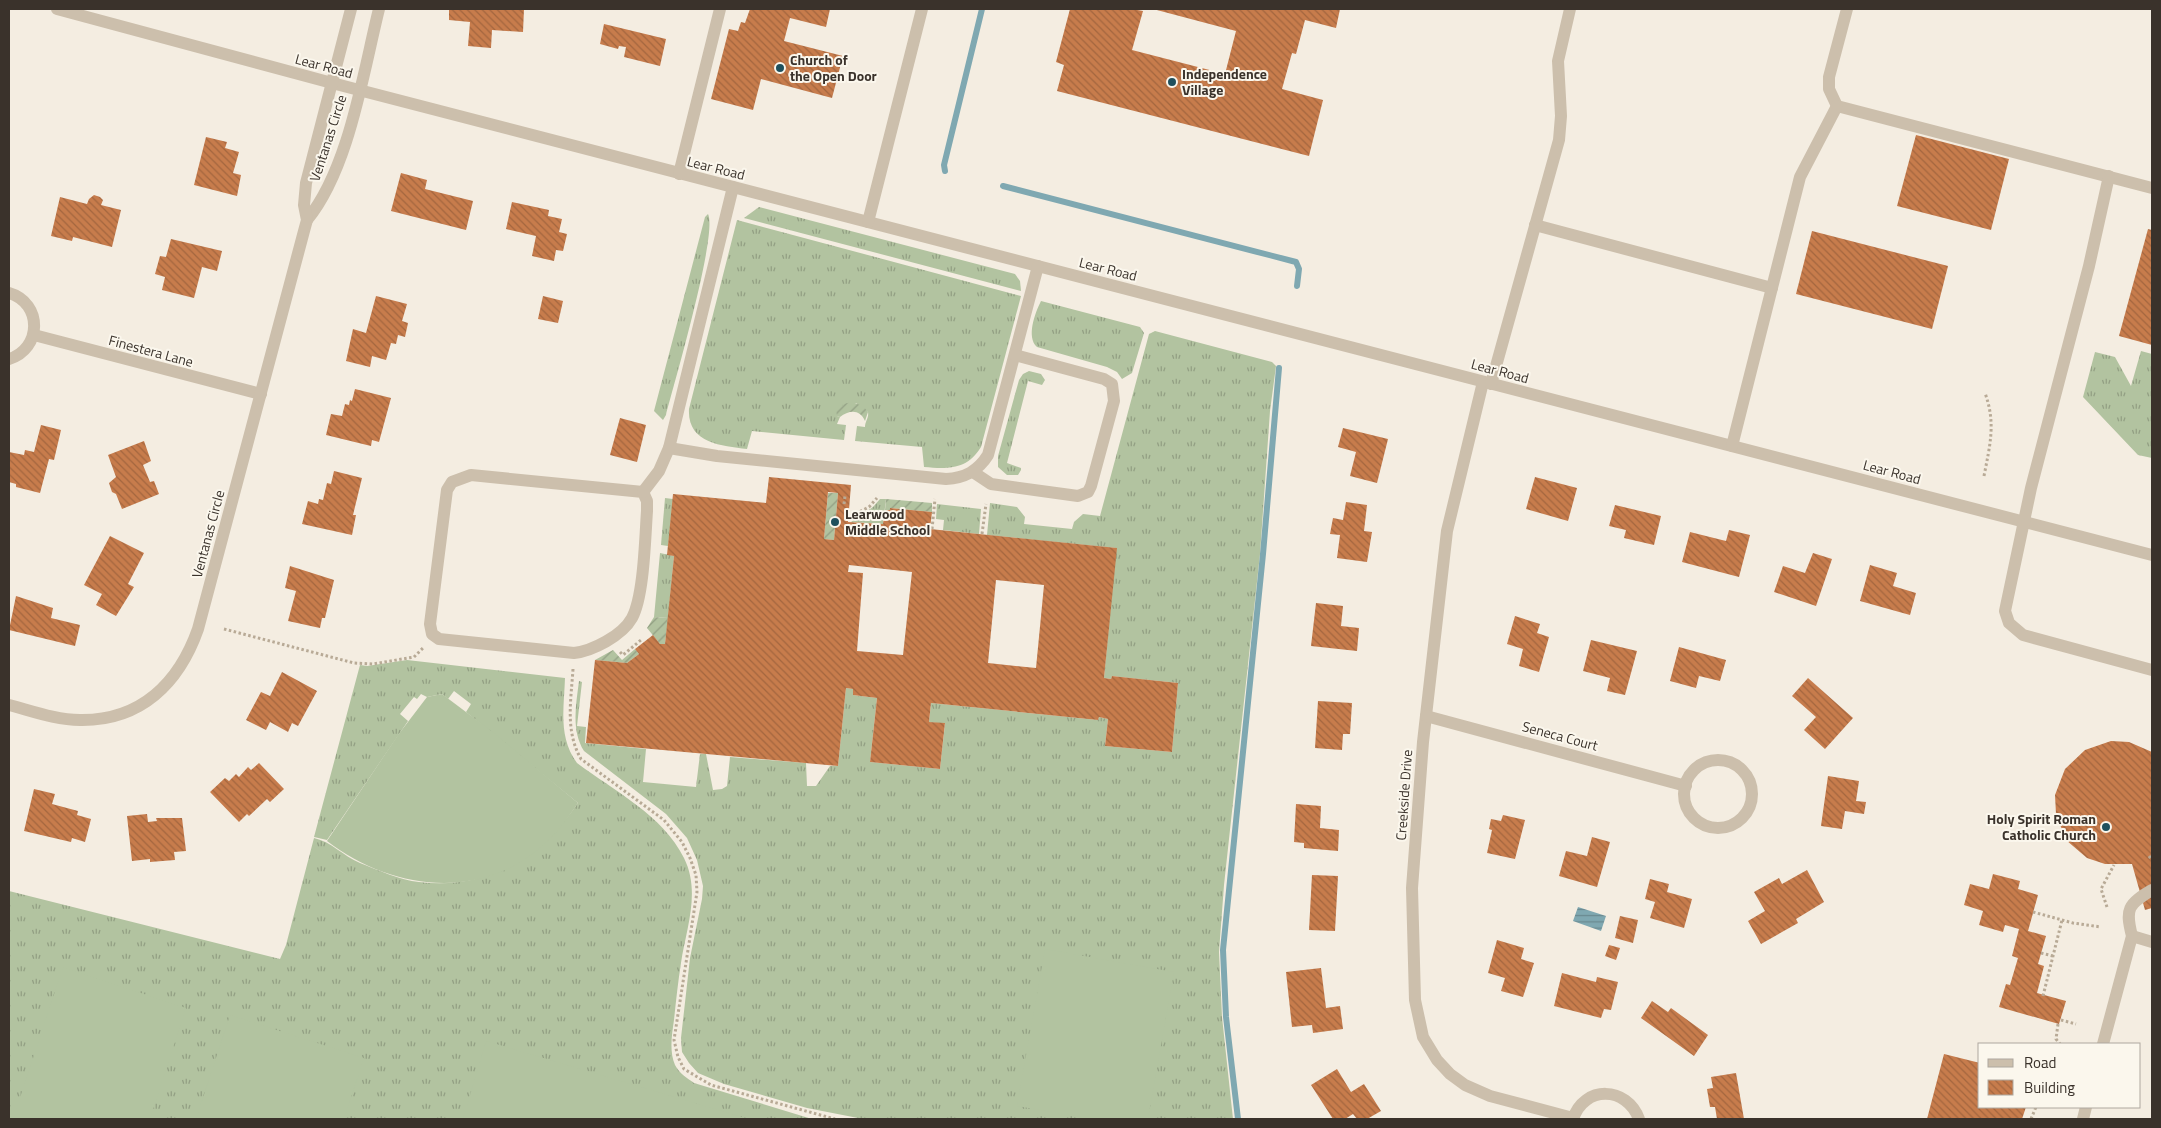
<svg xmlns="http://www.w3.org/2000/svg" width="2161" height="1128" font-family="'Titillium Web',sans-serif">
<defs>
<pattern id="grass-tufts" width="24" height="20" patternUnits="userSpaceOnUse" patternTransform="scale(1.25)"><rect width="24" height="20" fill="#b2c3a0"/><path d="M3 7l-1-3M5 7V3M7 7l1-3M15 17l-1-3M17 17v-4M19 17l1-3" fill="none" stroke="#929f83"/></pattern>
<pattern id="garden-furrows" width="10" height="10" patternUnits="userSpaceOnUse" patternTransform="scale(1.25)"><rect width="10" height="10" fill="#b2c3a0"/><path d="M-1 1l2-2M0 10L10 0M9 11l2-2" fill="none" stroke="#929f83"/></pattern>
<pattern id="water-rules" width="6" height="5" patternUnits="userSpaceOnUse" patternTransform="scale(1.25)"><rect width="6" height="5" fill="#7fa8b1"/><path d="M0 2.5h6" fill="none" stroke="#698990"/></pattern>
<pattern id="building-back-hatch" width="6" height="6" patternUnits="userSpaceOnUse" patternTransform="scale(1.25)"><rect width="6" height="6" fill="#c77c4c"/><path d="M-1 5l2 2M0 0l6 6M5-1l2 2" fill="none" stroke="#a3663f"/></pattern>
</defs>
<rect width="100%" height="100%" fill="#f4ede1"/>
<!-- grass -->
<g fill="url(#grass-tufts)">
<polygon points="759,207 1015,274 1020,281 1021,291 744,218"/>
<path d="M708,214C718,234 674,384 666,415L663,420L654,411L705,217Z"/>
<path d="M737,220L1021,296L981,447C967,470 948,469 924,467L922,447L855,441L857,426L865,427C865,421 869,418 868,412L856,403L837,416L840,417L837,424L846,425L844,440L752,431L747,449C721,446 687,443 689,409Z"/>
<path d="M1041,301L1140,327L1144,333L1132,373L1122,379L1117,372L1107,367L1037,347C1026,337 1035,313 1041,301Z"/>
<path d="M1155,331L1272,362L1276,366L1270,411L1260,554L1224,885L1219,952L1222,1017L1233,1119H863L807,1108L724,1084L698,1073L689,1063L682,1052L681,1038L690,958L702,899L703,886L697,860L687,838L666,814L584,751C571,730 576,705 579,681L582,682L577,726L586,727L585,743L646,749L643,782L696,787L700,754H706L713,790L722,789L727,786L730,757L806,763L807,786H816L830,766H838L846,688L853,689V695L877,698L870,762L940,769L945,724L929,722L931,703L1098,720L1099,717L1108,719L1105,746L1172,752L1178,683L1112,676L1111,679L1104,678L1116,548L987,535L990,503L1017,507L1025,517L1024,524L1072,529L1074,522L1083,514L1100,516L1149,334Z"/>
<polygon points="2141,351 2152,354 2152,458 2138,455 2083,397 2095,352 2115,357 2131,386"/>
<polygon points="1029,371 1041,374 1045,380 1042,385 1028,381 1007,463 1021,468 1021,470 1018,475 1007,475 998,467 998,456 1019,380 1023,374"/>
<polygon points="665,498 673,499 668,546 661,545"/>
<polygon points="880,499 886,499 883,524 851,522 873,507"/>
<polygon points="937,504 981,509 979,534 943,530 944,520 936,519"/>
<polygon points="660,553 674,556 668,618 654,617"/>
<path d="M407,660L565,678C564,709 558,737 577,763C614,791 663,815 684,858C701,892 686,929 681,963C678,982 676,1001 674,1020C672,1034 669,1051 675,1065C679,1073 687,1078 694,1083L812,1119H9V891L280,959L286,945L314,838C332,842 343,856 360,863C378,870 400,880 419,882C487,890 540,858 578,803L466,712L471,704L454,691L448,699L442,694L427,697L421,694L417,699L414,697L400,714L408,721L327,840L314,837L360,665L367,666Z"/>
</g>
<!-- garden -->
<g fill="url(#garden-furrows)">
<path d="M852,402L863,406L868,412L865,421C860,409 849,410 840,417L837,416L836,410L844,404Z"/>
<polygon points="828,493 838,493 834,540 824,539"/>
<polygon points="886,499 932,503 932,512 891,508 890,510 885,510"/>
<polygon points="654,617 668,618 665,644 660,644 647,628"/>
<polygon points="635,649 639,654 627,663 595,660 613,650 622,660"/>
</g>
<!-- pitch -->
<g fill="#b2c3a0">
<path d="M442,694L494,733L578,803C567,819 556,835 541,847C478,902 389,889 327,841L398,735L427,697Z"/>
<polygon points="1045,949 1174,972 1148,1119 1092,1119 1017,1106"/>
<polygon points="63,967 186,1008 150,1119 13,1119"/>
<polygon points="230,1015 364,1058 344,1119 196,1119"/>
<polygon points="486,1041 749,1119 463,1119"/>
</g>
<!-- water -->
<polygon fill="url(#water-rules)" points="1578,907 1606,916 1601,931 1573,921"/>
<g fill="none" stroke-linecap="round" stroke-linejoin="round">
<!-- stream -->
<g stroke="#7fa8b1" stroke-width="6">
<polyline points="945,171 944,165 982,9"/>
<polyline points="1003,186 1296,262 1299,269 1297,286"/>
<polyline points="1238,1119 1226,1017 1223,950 1263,554 1279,368"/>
</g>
</g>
<!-- building -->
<g fill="url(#building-back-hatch)" fill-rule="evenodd">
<polygon points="449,9 524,9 523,32 492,30 491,48 468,46 470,22 449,20"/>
<polygon points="750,9 830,9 826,27 790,18 784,41 843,56 832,98 761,79 753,110 711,99 729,29 738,31 741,22 745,23"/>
<polygon points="1070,9 1132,9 1143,11 1132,50 1225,74 1236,31 1153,9 1340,9 1336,28 1305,20 1296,54 1292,53 1282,89 1323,100 1309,156 1057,91 1064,65 1056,62"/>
<polygon points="604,24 666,39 660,66 624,57 626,47 619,46 618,49 600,44"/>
<polygon points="1916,135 2009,159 1991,230 1897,206"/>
<polygon points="206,137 227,142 225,148 239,152 233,173 241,175 237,196 194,185"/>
<polygon points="401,173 427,180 425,189 473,201 466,230 391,211"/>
<polygon points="94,195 100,197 103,200 101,205 121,210 112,247 73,237 72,241 51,236 60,197 87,204 89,199"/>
<polygon points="512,202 549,210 548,216 562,219 559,232 567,234 563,251 556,250 554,261 532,256 536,236 506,229"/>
<polygon points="2148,229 2152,230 2152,345 2119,336"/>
<polygon points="1812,231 1948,266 1932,329 1796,294"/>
<polygon points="171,239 222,251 217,271 202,267 194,298 162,290 165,277 155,274 160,256 166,257"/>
<polygon points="376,296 407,304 402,321 408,323 405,337 398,335 396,344 391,343 386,360 372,356 370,367 346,361 353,329 366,333"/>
<polygon points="543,296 563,301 558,323 538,319"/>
<polygon points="355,389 391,398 379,442 372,440 371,446 326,435 331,414 342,416 345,404 349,405 350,400 352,401"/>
<polygon points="620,418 646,425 637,462 610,455"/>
<polygon points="41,425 61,430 54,460 49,459 40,493 16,487 16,484 9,482 9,452 24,455 25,450 34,452"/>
<polygon points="1343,428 1388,439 1377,483 1350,476 1356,452 1338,447"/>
<polygon points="144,441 151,461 143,465 150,482 154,481 159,494 122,509 116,494 112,492 109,483 116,477 108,455"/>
<polygon points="334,471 362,478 353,515 356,515 352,535 302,524 308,501 318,504 319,499 323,500 327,483 331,484"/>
<path d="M769,477L851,485L848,522L883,524L885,510H890V508L932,512L930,529L1117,548L1104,678L1111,679L1112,676L1178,683L1172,752L1105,746L1108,719L1099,717L1098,720L931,703L929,722L945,723L940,769L870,762L877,698L853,695V689L846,688L838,766L586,743L595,660L627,663L639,654L635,649L653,635L660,644H665L674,556L667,555L673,494L766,503ZM828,492L838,493L834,540L824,539ZM849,565L912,572L903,655L857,651L863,573L848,572ZM996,580L1044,585L1036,668L988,663Z"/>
<polygon points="1535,477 1577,488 1568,521 1526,509"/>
<polygon points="1346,502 1367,505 1364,531 1372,532 1367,562 1337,558 1340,535 1330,534 1333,518 1343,520"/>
<polygon points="1615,505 1661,516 1654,545 1624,538 1626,530 1609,526"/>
<polygon points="1729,530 1750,535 1739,577 1682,562 1690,532 1726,541"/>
<polygon points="110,536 144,553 128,584 134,587 116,616 96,605 102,594 84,585"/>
<polygon points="1813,553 1832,559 1816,606 1774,592 1783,566 1805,573"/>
<polygon points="1870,565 1897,573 1893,586 1916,593 1910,615 1860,601"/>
<polygon points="290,566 334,580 325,618 322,618 320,628 288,621 296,591 285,588"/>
<polygon points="16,596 53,608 51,618 80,625 75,646 9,630"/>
<polygon points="1316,603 1343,606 1341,626 1359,628 1357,651 1311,646"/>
<polygon points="1515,616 1540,624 1537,633 1549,637 1539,672 1519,666 1523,649 1507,644"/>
<polygon points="1591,640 1637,651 1625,695 1607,691 1610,678 1583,671"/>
<polygon points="1679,647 1726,660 1720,681 1699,676 1696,688 1670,681"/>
<polygon points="282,672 317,691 298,726 292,723 288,732 270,722 266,730 246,720 261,692 270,696"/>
<polygon points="1808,678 1853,718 1825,749 1804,730 1816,717 1792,696"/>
<polygon points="1318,701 1352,703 1350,734 1343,734 1342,750 1315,748"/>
<polygon points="2111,741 2129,742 2152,752 2152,908 2145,910 2132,864 2105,864 2087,858 2066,840 2056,814 2055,795 2065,769 2085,750"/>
<polygon points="259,763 284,789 270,802 267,799 249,816 247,814 239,822 210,792 225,778 229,781 236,774 239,777 248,767 251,770"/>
<polygon points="1828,776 1859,781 1856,801 1866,802 1864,814 1845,811 1842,829 1821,826"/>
<polygon points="34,789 55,794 52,804 78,811 77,815 91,819 85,842 72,838 71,842 24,831"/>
<polygon points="1296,804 1321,806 1320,828 1339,830 1338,851 1304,848 1304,843 1294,842"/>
<polygon points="147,814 148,822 157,821 156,818 182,818 186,851 174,852 175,860 150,862 150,859 132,861 127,816"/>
<polygon points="1503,815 1525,820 1515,859 1487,853 1492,830 1489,829 1491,819 1501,821"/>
<polygon points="1592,837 1610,842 1597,887 1559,876 1566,851 1587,856"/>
<polygon points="1807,870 1824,902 1796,919 1798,923 1761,944 1748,921 1765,911 1754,892 1779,878 1782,884"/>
<polygon points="1993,874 2020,881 2018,889 2038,895 2028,931 2046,936 2038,964 2044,966 2037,993 2066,1001 2059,1024 1999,1007 2006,984 2010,985 2018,958 2012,956 2019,929 2005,925 2003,932 1979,925 1983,911 1964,905 1970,884 1989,889"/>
<polygon points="1312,875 1338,876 1335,931 1309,930"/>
<polygon points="1650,879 1669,884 1667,892 1692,899 1684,928 1650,918 1655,902 1645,899"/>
<polygon points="1620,916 1638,920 1633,943 1615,938"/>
<polygon points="1497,940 1524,948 1521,959 1534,963 1523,997 1501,991 1505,978 1488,973"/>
<polygon points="1609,945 1620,948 1616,960 1605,956"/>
<polygon points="1321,968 1326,1008 1340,1006 1343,1029 1313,1033 1312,1025 1292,1027 1286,972"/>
<polygon points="1562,973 1596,982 1597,977 1618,982 1611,1010 1604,1009 1601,1018 1554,1006"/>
<polygon points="1652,1001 1668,1012 1671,1008 1708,1035 1694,1056 1641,1018"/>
<polygon points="1944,1054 1980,1063 1980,1107 2026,1107 2022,1119 1927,1119"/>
<polygon points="1337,1069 1351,1092 1364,1084 1381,1111 1367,1119 1357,1119 1353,1114 1345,1119 1333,1119 1311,1085"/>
<polygon points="1736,1073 1744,1119 1717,1119 1715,1107 1710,1107 1707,1089 1713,1088 1711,1077"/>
</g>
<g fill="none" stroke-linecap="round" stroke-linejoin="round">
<!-- path -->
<g stroke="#b8aa96" stroke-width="3" stroke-dasharray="2.5 2.5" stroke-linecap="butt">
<path d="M1984,476C1990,445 1996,423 1985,393"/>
<polyline points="844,504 845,496"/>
<polyline points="851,516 869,507 877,498"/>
<polyline points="932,529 935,499"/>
<polyline points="982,534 986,504"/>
<polyline points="224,629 354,663 373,664 414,657 424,647"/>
<polyline points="620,652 623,655 641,640"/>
<path d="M573,669C571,701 565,731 581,759L664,820L682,842L690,858L696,875L697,892L674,1040L678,1057L684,1069L711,1085L835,1119"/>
<polyline points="2149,856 2152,860"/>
<polyline points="2107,907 2101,889 2114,865"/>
<polyline points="2033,912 2073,923 2101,927"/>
<polyline points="2041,953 2053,956"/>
<polyline points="2043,996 2062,920"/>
<polyline points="2061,1020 2076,1024"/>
<polyline points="2058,1024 2056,1039 2060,1044"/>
<polyline points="2031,1119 2036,1107"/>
</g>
<!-- minor -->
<g stroke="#ccbfac" stroke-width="12">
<polyline points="57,9 332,83 2152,555"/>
<polyline points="1847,9 1829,77 1829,89 1837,106 2152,188"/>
<polyline points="679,174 720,9"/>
<polyline points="2109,176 2089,266 2031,488 2005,611 2009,623 2023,635 2152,670"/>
<path d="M307,220C349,169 363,73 379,9"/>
<polyline points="868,222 922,9"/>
<polyline points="1535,225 1772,288"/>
<path d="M9,293C43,303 42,349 9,359"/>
<polyline points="34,335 261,394"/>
<polyline points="1483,382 1447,531 1423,742 1412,888 1415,1000 1423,1037 1437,1060 1450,1074 1465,1085 1490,1096 1573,1118"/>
<polyline points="1491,384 1559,140 1561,116 1558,61 1570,9"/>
<polyline points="1732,446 1800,177 1837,106"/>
<path d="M669,448L717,456L946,479C965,478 978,471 988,455L1038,266"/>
<polyline points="973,472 991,484 1078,496 1088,492 1091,486 1114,401 1112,384 1104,379 1015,355"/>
<path d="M471,475L643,492L647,501V511C645,538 644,596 632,618C622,636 592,651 574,653L439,639L432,634L430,624L447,490L452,482Z"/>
<polyline points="643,492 659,471 669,448 733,187"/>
<path d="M9,705C32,711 56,720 80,720C141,721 179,683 198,629L304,231L307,220L304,205L306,183L351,9"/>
<polyline points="1426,716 1686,786"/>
<circle cx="1718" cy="794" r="34"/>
<polyline points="2132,936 2152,942"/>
<path d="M2103,1044L2132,936C2125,909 2128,904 2152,890"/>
<path d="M1573,1119C1584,1085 1627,1086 1639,1119"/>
<polyline points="2083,1119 2086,1107"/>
</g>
</g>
<!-- markers -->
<g fill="#1f505d" stroke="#fbf7ed" stroke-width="2">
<circle cx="780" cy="68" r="5"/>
<circle cx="1172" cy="82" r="5"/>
<circle cx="835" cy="522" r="5"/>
<circle cx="2106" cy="827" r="5"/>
</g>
<g text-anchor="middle" stroke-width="4" stroke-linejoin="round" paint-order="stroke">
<!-- poi labels -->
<g font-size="14" font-weight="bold" fill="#3a322b" stroke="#fbf7ed" text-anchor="start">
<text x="790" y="65">Church of<tspan x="790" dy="16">the Open Door</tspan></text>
<text x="1182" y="79">Independence<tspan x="1182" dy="16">Village</tspan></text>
<text x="845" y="519">Learwood<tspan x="845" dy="16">Middle School</tspan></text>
<text x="2096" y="824" text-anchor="end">Holy Spirit Roman<tspan x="2096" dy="16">Catholic Church</tspan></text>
</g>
<!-- street labels -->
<g font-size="14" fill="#3a322b" stroke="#fbf7ed">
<text transform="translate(324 66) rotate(15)" y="5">Lear Road</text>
<text transform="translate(328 138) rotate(-72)" y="5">Ventanas Circle</text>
<text transform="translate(716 168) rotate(14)" y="5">Lear Road</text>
<text transform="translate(1108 269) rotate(14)" y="5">Lear Road</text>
<text transform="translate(151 351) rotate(15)" y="5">Finestera Lane</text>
<text transform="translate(1500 371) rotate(15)" y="5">Lear Road</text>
<text transform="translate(1892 472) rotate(15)" y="5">Lear Road</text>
<text transform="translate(208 534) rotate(-75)" y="5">Ventanas Circle</text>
<text transform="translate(1560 736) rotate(15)" y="5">Seneca Court</text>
<text transform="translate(1404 795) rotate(-86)" y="5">Creekside Drive</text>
</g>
</g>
<!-- border -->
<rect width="2161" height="1128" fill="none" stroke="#3a322b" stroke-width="20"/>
<!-- legend -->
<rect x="1978" y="1043" width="162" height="65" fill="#fbf7ed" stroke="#aea89f"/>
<rect x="1988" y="1059" width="25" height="8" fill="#ccbfac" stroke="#aea89f"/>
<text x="2024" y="1068" font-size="15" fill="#3a322b">Road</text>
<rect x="1988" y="1080" width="25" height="15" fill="url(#building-back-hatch)" stroke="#aea89f"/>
<text x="2024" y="1093" font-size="15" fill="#3a322b">Building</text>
</svg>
